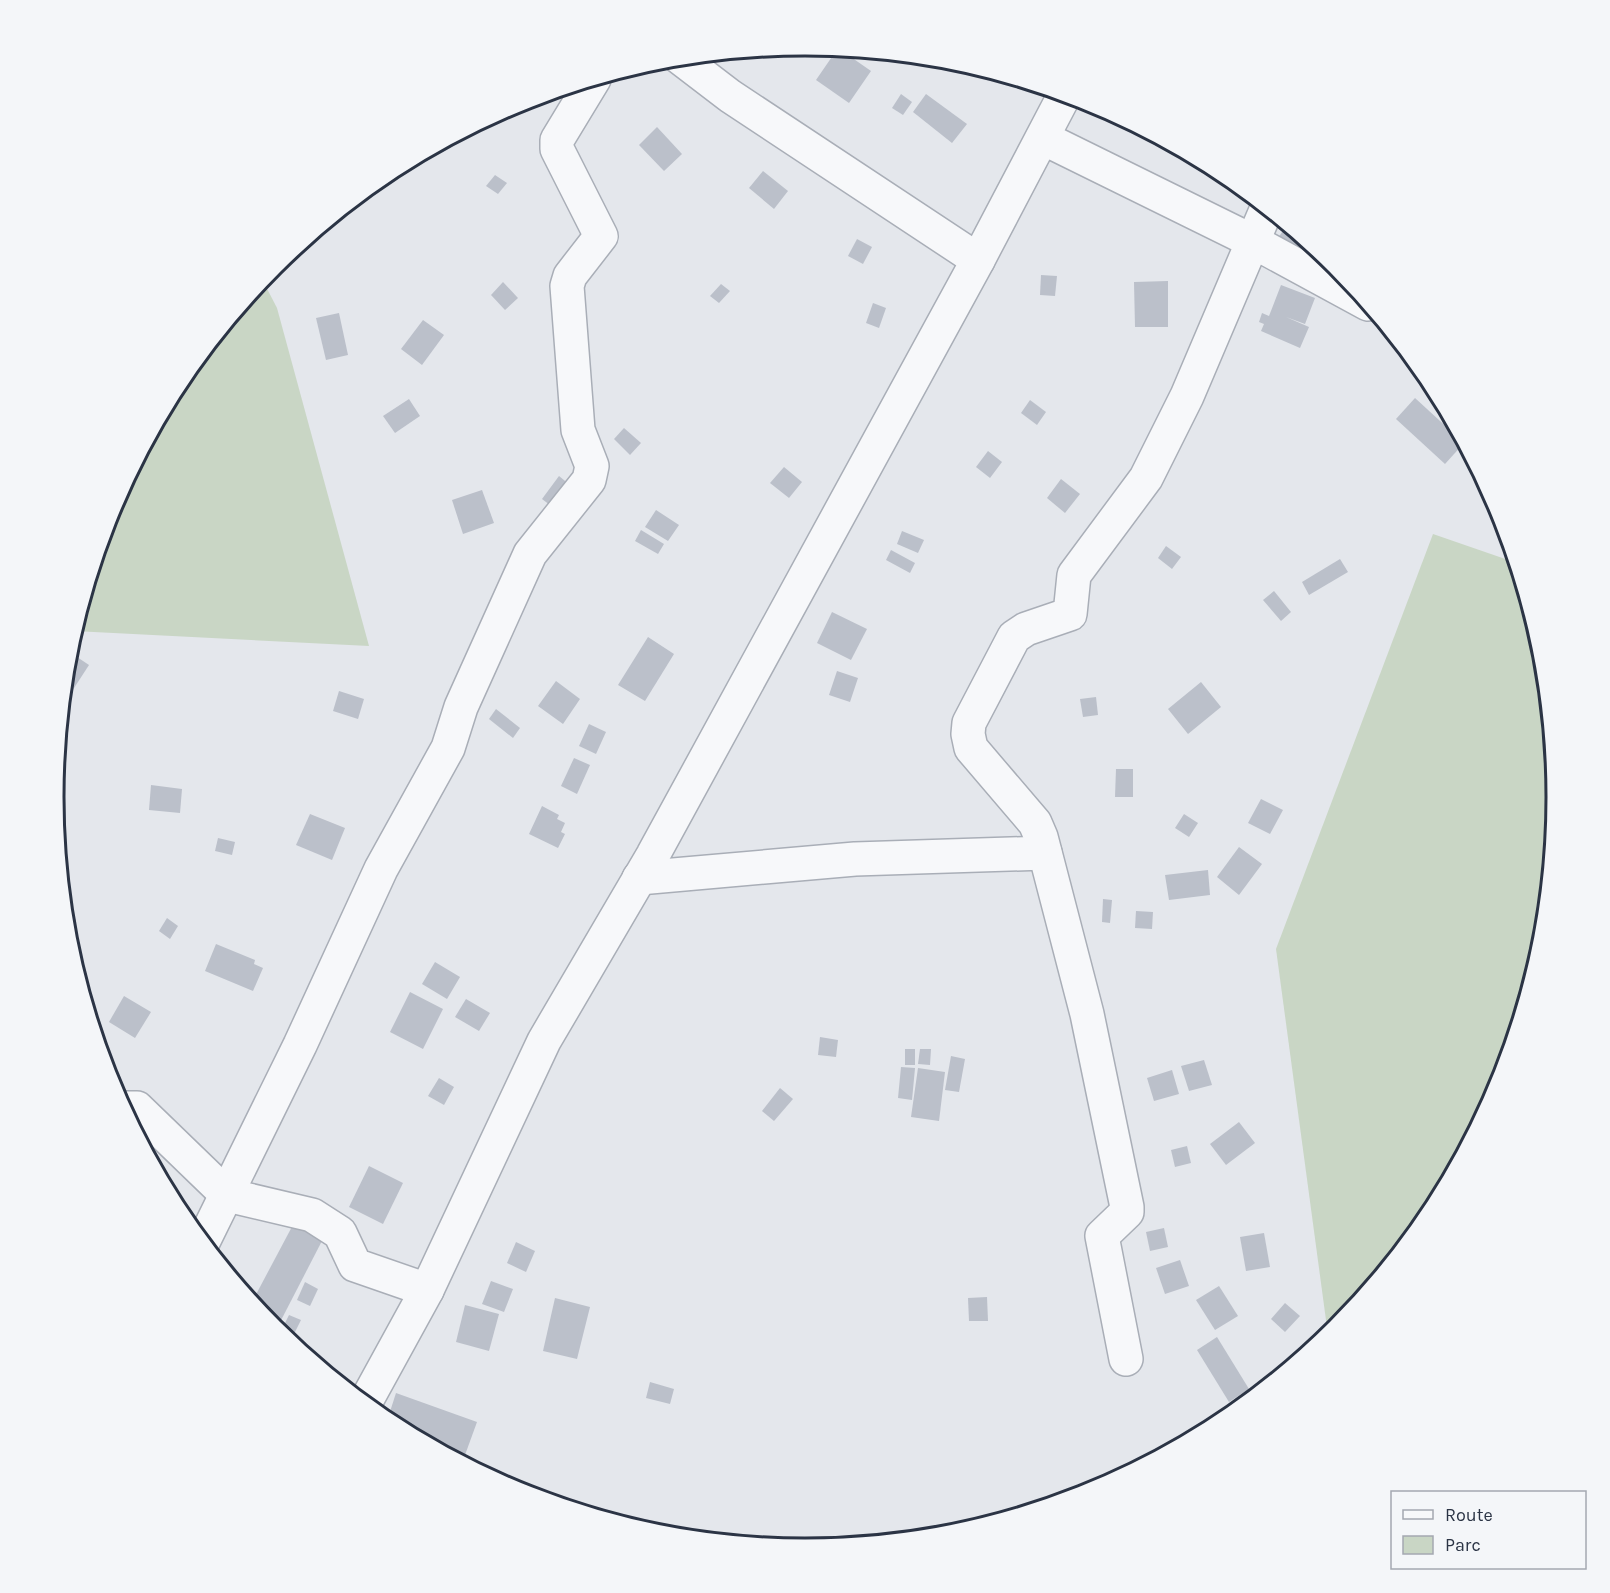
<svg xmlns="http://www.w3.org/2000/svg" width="1610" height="1593" font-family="Karla,sans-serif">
<rect width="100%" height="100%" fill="#e4e7ec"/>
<!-- green -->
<g fill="#c9d6c5">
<polygon points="262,279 277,308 369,646 74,631 111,509 180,379"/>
<polygon points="1433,534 1514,562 1542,650 1556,797 1542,943 1499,1084 1430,1214 1336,1328 1328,1335 1276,949"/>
</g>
<!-- building -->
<g fill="#bbc0ca">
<polygon points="802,45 805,45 815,46 810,52"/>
<polygon points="838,48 871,71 849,103 816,80"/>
<polygon points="901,94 912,102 903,115 892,108"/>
<polygon points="926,94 967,124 952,143 913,112"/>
<polygon points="657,127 682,154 664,171 639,145"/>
<polygon points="763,171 788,191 774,209 749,188"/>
<polygon points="495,175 507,183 498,194 486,186"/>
<polygon points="1287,225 1309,243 1300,255 1278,238"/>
<polygon points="857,239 872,247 863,264 848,256"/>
<polygon points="1041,275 1057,276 1055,296 1040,295"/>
<polygon points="1168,281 1168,327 1135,327 1134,282"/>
<polygon points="503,282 518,298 505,310 491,295"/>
<polygon points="721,284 730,291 719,303 710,296"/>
<polygon points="1281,285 1315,298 1305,324 1286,317 1309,327 1300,348 1261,331 1264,324 1259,322 1262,313 1269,316"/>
<polygon points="873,303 886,308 879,328 866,323"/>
<polygon points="339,313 348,355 326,360 316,318"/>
<polygon points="423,320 444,335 422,365 401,349"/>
<polygon points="1415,398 1464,443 1445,464 1396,419"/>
<polygon points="409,399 420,416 395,433 383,416"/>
<polygon points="1030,400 1046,412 1037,425 1021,413"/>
<polygon points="624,428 641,443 630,455 614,439"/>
<polygon points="988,451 1002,462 990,478 976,467"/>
<polygon points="784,467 802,482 789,498 770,483"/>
<polygon points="559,476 576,490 559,512 542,499"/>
<polygon points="1061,479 1080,494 1065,513 1047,498"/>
<polygon points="482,490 494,523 463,534 452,500"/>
<polygon points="656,510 679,525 668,541 645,527"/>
<polygon points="641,530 664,544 658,554 635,541"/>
<polygon points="902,531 924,540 918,553 897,544"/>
<polygon points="1166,546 1181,557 1172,569 1158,558"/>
<polygon points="891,550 915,563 910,573 886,560"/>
<polygon points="1340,559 1348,572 1309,595 1302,582"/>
<polygon points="1274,591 1291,612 1281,621 1263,600"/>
<polygon points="832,612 867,629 851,660 817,643"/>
<polygon points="648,637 674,654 645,701 618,685"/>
<polygon points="68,651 89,665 63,705"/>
<polygon points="837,671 858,678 850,702 829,695"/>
<polygon points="556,681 580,699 563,724 538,706"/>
<polygon points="1201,682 1221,707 1188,734 1168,709"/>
<polygon points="339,691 364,699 358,719 333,711"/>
<polygon points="1096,697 1098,715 1083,717 1080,699"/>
<polygon points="496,709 520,728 513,738 489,719"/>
<polygon points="589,724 606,732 596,754 579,746"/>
<polygon points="574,758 590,765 577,794 561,786"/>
<polygon points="1116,769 1133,769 1133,797 1115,797"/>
<polygon points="151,785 182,789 180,813 149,810"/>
<polygon points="1261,799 1283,810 1270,834 1248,823"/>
<polygon points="542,806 559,815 557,819 565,823 561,832 565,834 558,848 529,834"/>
<polygon points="310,814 345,828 332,860 296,845"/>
<polygon points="1184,814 1198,823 1189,837 1175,828"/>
<polygon points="218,838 235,842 232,855 215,851"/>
<polygon points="1239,847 1262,864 1239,895 1217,877"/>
<polygon points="1208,870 1210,895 1169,900 1165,875"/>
<polygon points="1103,899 1112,900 1110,923 1102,922"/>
<polygon points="1136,911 1153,912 1152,929 1135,928"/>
<polygon points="65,912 76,920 67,933"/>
<polygon points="167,918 178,926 170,939 159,931"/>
<polygon points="216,944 255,960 254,964 263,968 253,991 205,971"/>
<polygon points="435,962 460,977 447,999 422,984"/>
<polygon points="410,992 443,1009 423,1049 390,1032"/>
<polygon points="124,996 151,1012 135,1038 109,1022"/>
<polygon points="466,999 490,1013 479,1031 455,1017"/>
<polygon points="820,1037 838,1040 836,1057 818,1055"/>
<rect x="905" y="1049" width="10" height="16"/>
<polygon points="920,1049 931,1049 930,1065 918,1064"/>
<polygon points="951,1056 965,1059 959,1092 945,1090"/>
<polygon points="1204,1060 1212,1085 1189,1091 1181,1066"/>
<polygon points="901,1067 915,1068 912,1100 898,1098"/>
<polygon points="918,1068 945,1072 939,1121 911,1117"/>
<polygon points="1172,1070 1179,1094 1154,1101 1147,1078"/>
<polygon points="439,1078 454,1087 444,1105 428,1096"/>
<polygon points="780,1088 793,1099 774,1121 762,1111"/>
<polygon points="1239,1122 1255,1143 1226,1165 1210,1144"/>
<polygon points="1187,1146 1191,1163 1175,1167 1171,1150"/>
<polygon points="369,1166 403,1183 383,1224 349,1207"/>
<polygon points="295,1221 324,1237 276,1330 252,1302"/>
<polygon points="1164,1228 1168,1247 1150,1251 1146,1232"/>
<polygon points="1264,1233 1270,1267 1246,1271 1240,1237"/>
<polygon points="516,1242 535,1251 526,1272 507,1263"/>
<polygon points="1180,1260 1189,1286 1165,1294 1156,1268"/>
<polygon points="491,1281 513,1289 504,1312 482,1304"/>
<polygon points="305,1282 318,1289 310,1306 297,1300"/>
<polygon points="1219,1286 1238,1316 1215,1330 1196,1300"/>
<polygon points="987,1297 988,1321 969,1321 968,1298"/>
<polygon points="555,1298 590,1307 577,1359 543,1351"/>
<polygon points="1285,1303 1300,1316 1285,1332 1271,1319"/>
<polygon points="465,1305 499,1314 489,1351 456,1342"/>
<polygon points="289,1315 301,1320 290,1342 280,1333"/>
<polygon points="1217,1337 1249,1389 1229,1402 1197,1350"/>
<polygon points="650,1382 674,1389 670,1404 646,1398"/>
<polygon points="396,1393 477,1422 465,1455 420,1439 387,1421"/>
<polygon points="1229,1409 1232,1413 1218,1424 1215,1420"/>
</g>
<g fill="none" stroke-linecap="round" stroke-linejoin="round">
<!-- minor casing -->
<g stroke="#a9aeb7" stroke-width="36">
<g id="minor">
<polyline points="679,57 730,96 978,260"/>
<polyline points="1043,138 1252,241 1368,304"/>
<polyline points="639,878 855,859 1045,853"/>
<polyline points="124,1108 137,1108 227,1195 312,1215 340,1233 355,1265 427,1290"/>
<polyline points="203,1242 300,1045 381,869 448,748 461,707 530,554 589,480 592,466 578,430 567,286 570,276 601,236 557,149 557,140 594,79"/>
<polyline points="1126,1359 1102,1236 1127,1212 1127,1207 1087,1014 1041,837 1035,823 971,748 968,734 969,723 1014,637 1026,629 1070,614 1074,575 1146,478 1187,396 1267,208"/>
<polyline points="365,1403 427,1290 544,1041 653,855 978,260 1065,94"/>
</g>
</g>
<!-- minor -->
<use href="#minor" stroke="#f7f8fa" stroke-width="33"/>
</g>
<!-- crop -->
<path d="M0 0H1610V1593H0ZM64 797a741 741 0 1 1 1482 0a741 741 0 1 1-1482 0Z" fill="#f4f6f9" fill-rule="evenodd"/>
<path fill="none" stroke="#2b3445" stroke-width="3" d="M64 797a741 741 0 1 1 1482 0a741 741 0 1 1-1482 0Z"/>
<!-- legend -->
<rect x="1391" y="1491" width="195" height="78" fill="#f4f6f9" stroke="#a4a8b1" stroke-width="1.5"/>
<rect x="1403" y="1510" width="30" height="9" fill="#f7f8fa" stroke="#a4a8b1" stroke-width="1.5"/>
<text x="1445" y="1521" font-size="18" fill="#2b3445">Route</text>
<rect x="1403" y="1536" width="30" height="18" fill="#c9d6c5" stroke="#a4a8b1" stroke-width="1.5"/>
<text x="1445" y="1551" font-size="18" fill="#2b3445">Parc</text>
</svg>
